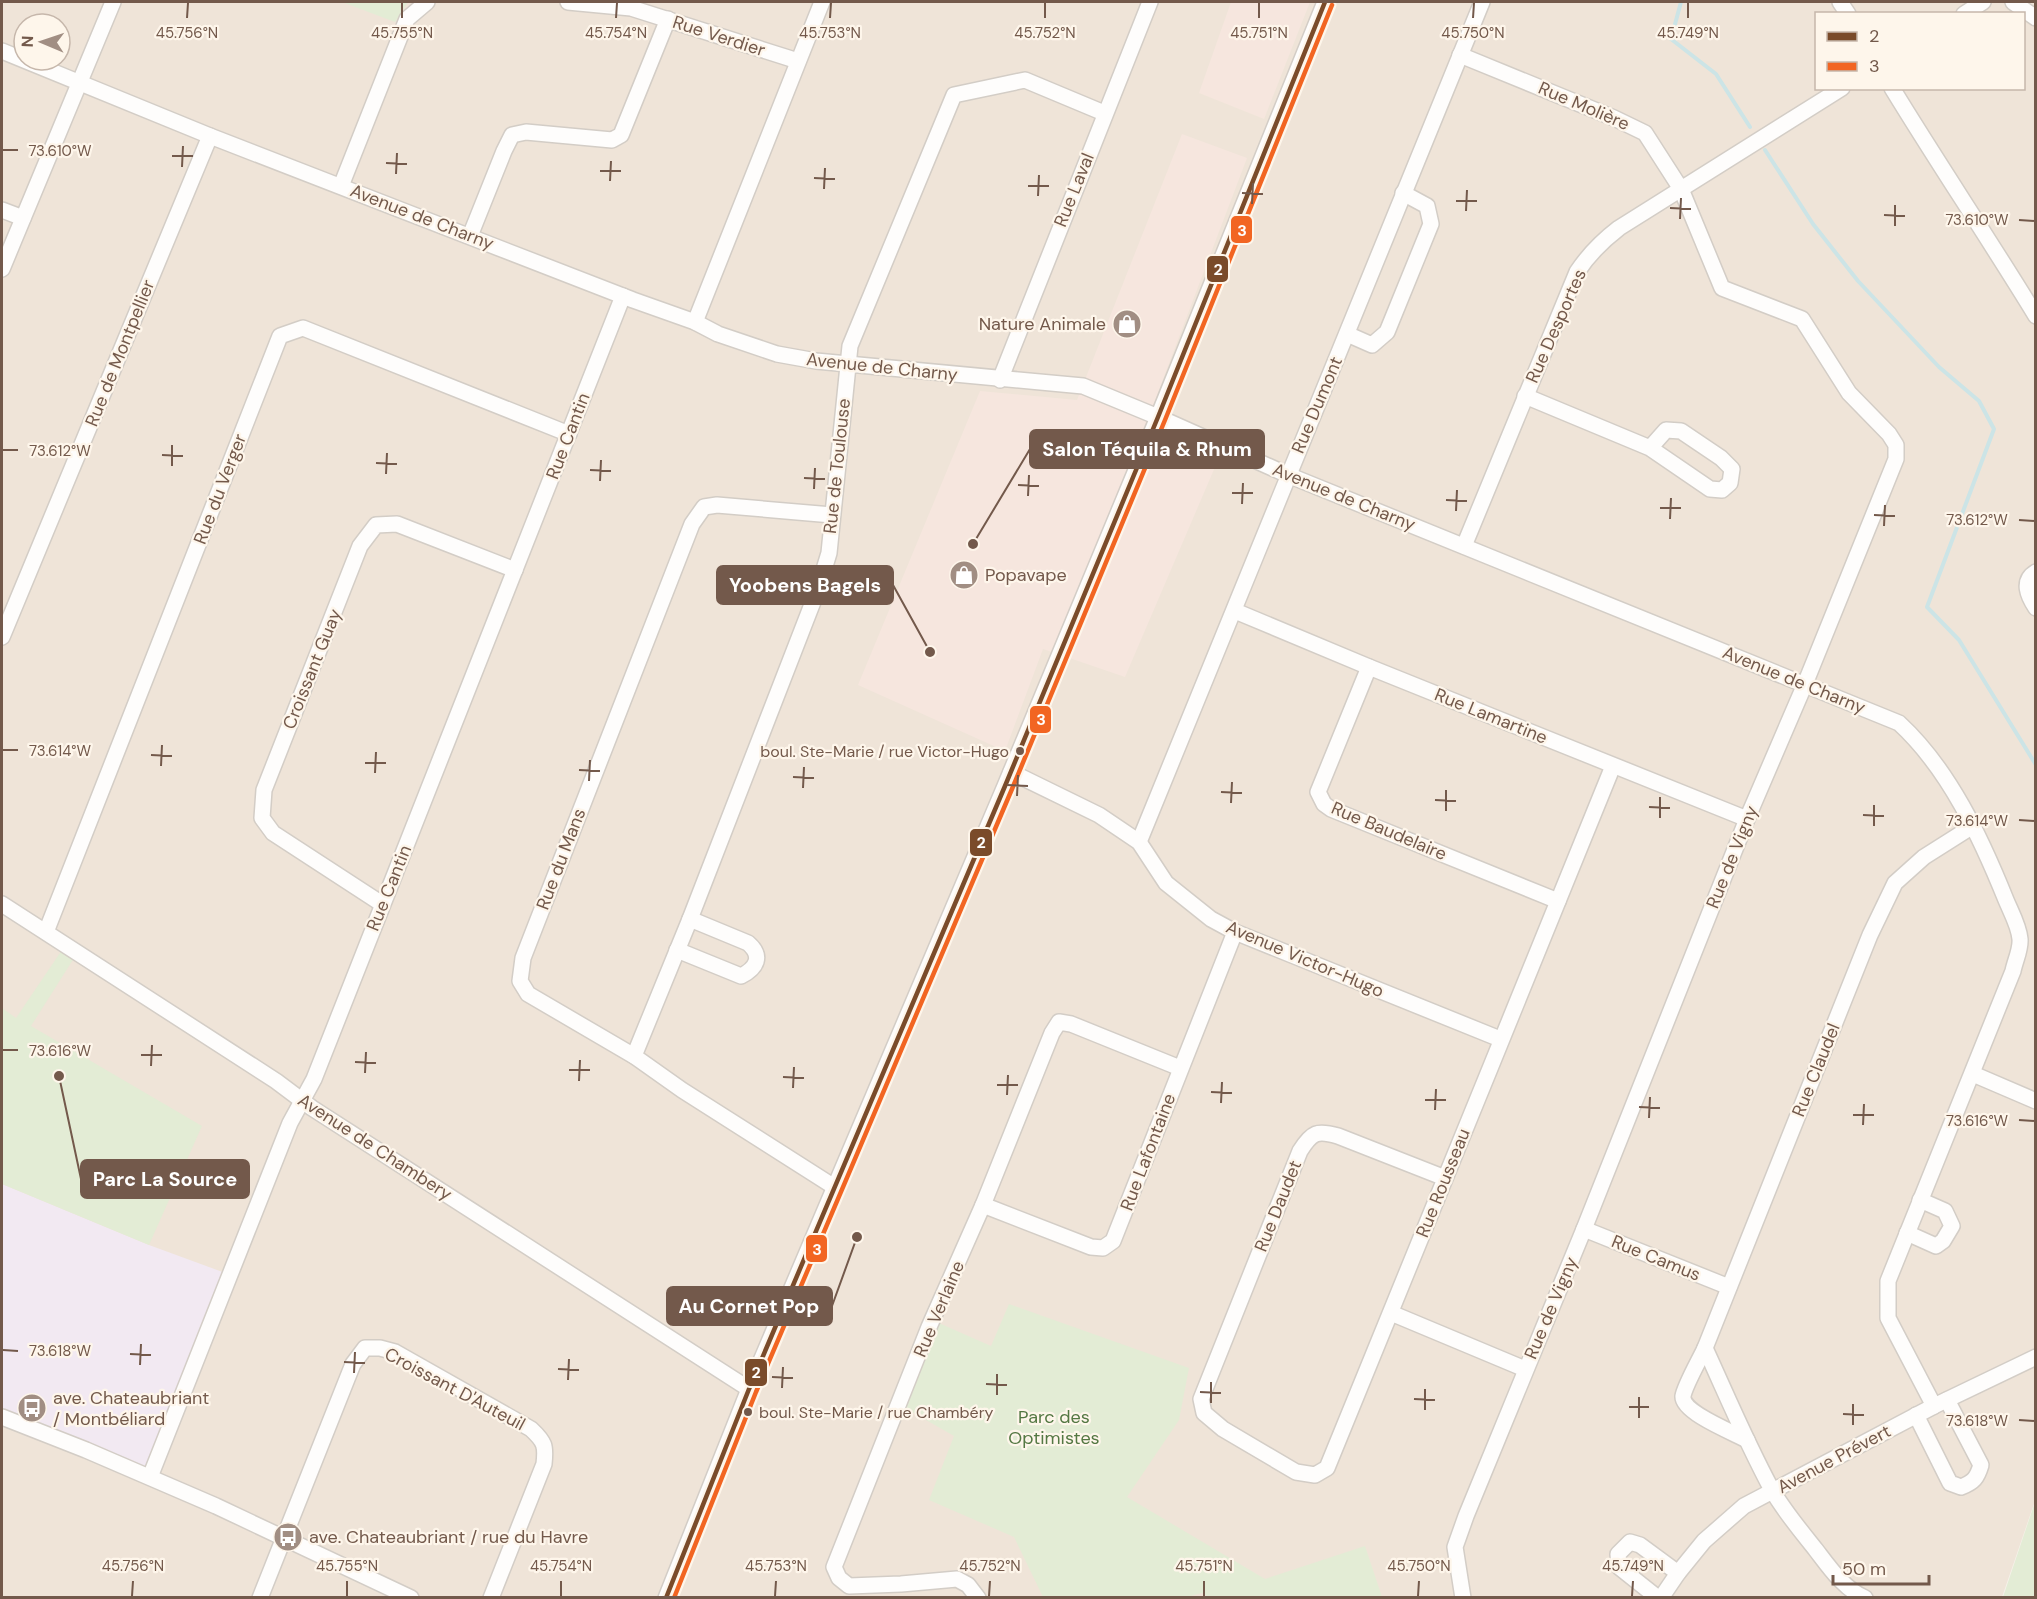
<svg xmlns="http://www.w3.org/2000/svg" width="2037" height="1599" font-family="'DM Sans',sans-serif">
<rect width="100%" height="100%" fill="#f6f1ea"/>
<!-- residential -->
<path fill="#efe4d8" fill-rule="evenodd" d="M2,2H2035L2036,1498L2002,1597L2,1598ZM1816,14H2024V88H1816ZM24,24H60V60H24Z"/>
<!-- commercial -->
<g fill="#f6e6de">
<polygon points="1231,2 1310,2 1264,119 1199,93"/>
<polygon points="1182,134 1247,158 1146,424 1218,460 1125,677 1043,649 1005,751 858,685 980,391 1077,400"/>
</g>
<!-- education -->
<polygon fill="#f2e9f2" points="2,1184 149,1245 228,1274 150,1477 2,1418"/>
<!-- green -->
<g fill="#e3ecd5">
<polygon points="342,2 408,2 395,22"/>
<polygon points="64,947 76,955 31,1026 202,1126 149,1245 2,1184 2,1008 16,1018"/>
<polygon points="1009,1304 1189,1368 1179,1420 1127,1497 1265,1579 1365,1546 1382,1597 1210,1598 1202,1593 1183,1598 1043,1597 1014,1537 929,1500 954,1436 898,1404 932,1320 991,1346"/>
<polygon points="2035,1502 2035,1597 2003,1597"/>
</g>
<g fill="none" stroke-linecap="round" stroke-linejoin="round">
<!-- stream -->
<g stroke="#cce4e6" stroke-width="4">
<polyline points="1681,2 1671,39 1716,74 1750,127"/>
<polyline points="1765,150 1813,224 1858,281 1939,367 1979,401 1994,429 1927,607 1959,640 2036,765"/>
</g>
<!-- minor casing -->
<g stroke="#d3cdc6" stroke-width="18">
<g id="minor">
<polyline points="568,2 631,8 798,61"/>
<polyline points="1840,2 1848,14"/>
<polyline points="2013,2 2036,18"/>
<polyline points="1964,14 1983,2"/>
<path d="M2,51L210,136L633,300L695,322L718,334L777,354L816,361L1083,386L1158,417L1288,475L1899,723C1949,769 1981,838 2006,900C2011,912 2019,926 2020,939C2021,949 2015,961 2013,971L1888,1281V1318L1934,1406"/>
<polyline points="1460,55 1614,118 1645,133 1681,189 1722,288 1802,319 1849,393 1889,434 1896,445 1896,459 1805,684 1747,819 1584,1229 1466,1516 1455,1547 1463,1598"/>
<path d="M1892,88C1939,165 1989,239 2036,316"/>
<polyline points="341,186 407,19 427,2"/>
<polyline points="2,210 23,218"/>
<polyline points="470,236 504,151 512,135 526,132 612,140 621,135 668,19"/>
<polyline points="2,269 113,2"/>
<polyline points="695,322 822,2"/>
<polyline points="1347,334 1372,345 1387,332 1431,224 1427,206 1403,193"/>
<polyline points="1000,380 1150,2"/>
<polyline points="1525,396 1650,448 1710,489 1722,490 1730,483 1732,469 1721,458 1681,431 1666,430 1650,448"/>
<polyline points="832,515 717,505 704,507 692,524 523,958 520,981 528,994 634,1056 682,1090 836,1188"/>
<path d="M1464,546L1577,272C1589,254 1602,241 1619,228L1842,88"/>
<path d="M2036,572C2021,581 2028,596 2036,608"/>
<polyline points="1235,611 1369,667 1747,819"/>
<polyline points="2,637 210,136"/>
<polyline points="1369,667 1318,792 1324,804 1331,809 1558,901"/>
<polyline points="1011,772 1099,815 1139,842 1166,883 1211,919 1235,932 1500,1039"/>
<path d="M1139,842C1255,563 1367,282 1482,2"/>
<polyline points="2,904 276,1081 312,1108 749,1389"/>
<polyline points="382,904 273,833 262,818 264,790 360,546 376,525 397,524 515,570"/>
<polyline points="46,932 280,336 303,328 569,434"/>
<path d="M677,950L741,976C757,968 763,956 748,943L690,919"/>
<polyline points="634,1056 690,919 818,589 829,553 850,346 954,95 1025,80 1104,113"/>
<polyline points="1973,1074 2036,1101"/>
<path d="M1445,1178L1338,1136C1317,1130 1312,1132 1300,1151L1201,1399L1204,1413L1223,1429L1296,1472L1315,1475L1327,1468C1424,1234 1517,1000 1613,766"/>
<polyline points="983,1205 1091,1247 1103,1248 1113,1241 1235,932"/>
<polyline points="1584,1229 1729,1287"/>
<polyline points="1907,1233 1936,1246 1943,1241 1952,1226 1945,1211 1920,1200"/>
<polyline points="1391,1313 1525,1369"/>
<path d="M1705,1348C1727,1396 1747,1444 1772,1490C1784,1511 1801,1531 1816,1550C1829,1567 1844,1589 1865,1598"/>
<path d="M1916,1415L1950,1483L1961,1487C1974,1482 1977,1478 1981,1465L1947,1400"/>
<polyline points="2,1417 86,1450 216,1506 411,1598"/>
<path d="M1747,1440C1734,1433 1681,1412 1683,1396C1685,1385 1700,1359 1705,1348L1870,935L1895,883L1924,857L1973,826"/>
<polyline points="150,1477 290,1123 314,1079 623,296"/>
<path d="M260,1598L353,1364L365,1348H380L395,1352L531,1429C545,1442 546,1446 544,1464L491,1598"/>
<polyline points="666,1598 749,1389 1005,786 1158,417 1325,2"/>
<polyline points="978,1598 968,1585 957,1579 901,1584 849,1586 839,1578 834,1567 929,1327 983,1205 1052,1033 1059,1022 1071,1024 1180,1068"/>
<polyline points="1658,1598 1619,1567 1618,1554 1630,1542 1640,1545 1678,1573"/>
<polyline points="1661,1598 1678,1573 1704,1541 1744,1506 1934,1406 2036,1357"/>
</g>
</g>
<!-- minor -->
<use href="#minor" stroke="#fefdfc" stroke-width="15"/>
<!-- bus-1 casing -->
<g stroke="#fef6eb" stroke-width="9">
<polyline id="bus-1" points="666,1598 749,1389 1005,786 1158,417 1325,2"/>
</g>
<!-- bus-2 casing -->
<g stroke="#fef6eb" stroke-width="9">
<polyline id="bus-2" points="674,1598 756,1392 1012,789 1165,420 1332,5"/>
</g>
<!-- bus-1 -->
<use href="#bus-1" stroke="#7a4b2a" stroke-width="4.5"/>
<!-- bus-2 -->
<use href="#bus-2" stroke="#f26522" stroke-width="4.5"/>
</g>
<!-- ticks -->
<path fill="none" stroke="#73594b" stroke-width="2" d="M187,18L188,3M402,18V3M616,18L617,3M830,18L831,3M1045,18V3M1259,18V3M1473,18L1474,3M1688,18V3M3,150H18M172,156H193M386,163L407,164M182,167L183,146M600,171H621M396,174L397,153M814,178L835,179M610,181L611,161M1028,186H1049M824,189L825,168M1242,193L1263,194M1038,196L1039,175M1456,201H1477M1252,204L1253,183M1670,208L1691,209M1466,211L1467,190M1884,215L1905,216M1680,219L1681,198M2019,220L2034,221M1895,226V205M3,450H18M162,455L183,456M376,463L397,464M172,466V445M590,470L611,471M386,474L387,453M804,478L825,479M600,481L601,460M1018,485L1039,486M814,489L815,468M1232,493H1253M1028,496L1029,475M1446,500L1467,501M1242,504L1243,483M1660,508H1681M1456,511L1457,490M1874,515L1895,516M1670,519L1671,498M2019,520L2034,521M1884,526L1885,505M3,750H18M151,755L172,756M365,763H386M161,766L162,745M579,770L600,771M375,773L376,752M793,777L814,778M589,781L590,760M1007,785L1028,786M803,788L804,767M1221,792L1242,793M1017,796L1018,775M1435,800L1456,801M1231,803L1232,782M1649,807L1670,808M1446,811V790M1863,815L1884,816M1660,818V797M2019,820L2034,821M1874,826V805M3,1050H18M141,1055H162M355,1062L376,1063M151,1066L152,1045M569,1070H590M365,1073L366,1052M783,1077L804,1078M579,1081L580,1060M997,1085H1018M793,1088L794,1067M1211,1092L1232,1093M1007,1095L1008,1075M1425,1100H1446M1221,1103L1222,1082M1639,1107L1660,1108M1435,1110L1436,1089M1853,1115H1874M1649,1118L1650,1097M2019,1120L2034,1121M1863,1125L1864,1104M3,1350L18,1351M130,1354L151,1355M344,1362L365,1363M140,1365L141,1344M558,1369L579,1370M354,1373L355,1352M772,1377L793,1378M568,1380L569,1359M986,1384L1007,1385M782,1388L783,1367M1200,1392L1221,1393M997,1395V1374M1414,1399L1435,1400M1211,1403V1382M1629,1407H1649M1425,1410V1389M1843,1414L1864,1415M1639,1418V1397M2019,1420L2034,1421M1853,1425V1404M132,1596L133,1581M347,1596V1581M561,1596V1581M775,1596L776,1581M989,1596L990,1581M1204,1596V1581M1418,1596L1419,1581M1632,1596L1633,1581"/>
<!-- icons -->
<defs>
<g id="shop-disc" transform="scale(1.5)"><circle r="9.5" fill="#a18e83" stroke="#fef6eb"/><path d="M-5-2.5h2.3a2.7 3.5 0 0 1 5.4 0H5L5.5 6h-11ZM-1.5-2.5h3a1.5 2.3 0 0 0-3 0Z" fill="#fff"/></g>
<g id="bus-disc" transform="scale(1.5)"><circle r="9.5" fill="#a18e83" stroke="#fef6eb"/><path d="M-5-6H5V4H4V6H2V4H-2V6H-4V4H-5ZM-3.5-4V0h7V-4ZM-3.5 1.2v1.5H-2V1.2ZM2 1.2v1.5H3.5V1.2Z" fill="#fff"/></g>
</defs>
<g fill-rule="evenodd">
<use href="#shop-disc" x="1127" y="324"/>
<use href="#shop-disc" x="964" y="575"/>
<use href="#bus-disc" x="32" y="1408"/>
<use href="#bus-disc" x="288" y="1537"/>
</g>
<!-- markers -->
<g fill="#73594b" stroke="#fef6eb" stroke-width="2">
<circle cx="1020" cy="751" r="5"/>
<circle cx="748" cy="1412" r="5"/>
</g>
<g text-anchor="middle" stroke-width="4.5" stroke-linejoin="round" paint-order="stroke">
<!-- bus labels -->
<g font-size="16" fill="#73594b" stroke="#fef6eb" text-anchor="end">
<text x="1009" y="757">boul. Ste-Marie / rue Victor-Hugo</text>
<text x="759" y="1418" text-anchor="start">boul. Ste-Marie / rue Chambéry</text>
</g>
<!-- street labels -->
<g font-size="18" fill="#73594b" stroke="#fef6eb">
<text transform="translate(719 36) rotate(18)" y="6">Rue Verdier</text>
<text transform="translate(1584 106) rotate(23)" y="6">Rue Molière</text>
<text transform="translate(1074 190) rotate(-68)" y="6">Rue Laval</text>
<text transform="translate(422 217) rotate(21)" y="6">Avenue de Charny</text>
<text transform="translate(1556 326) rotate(-66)" y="6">Rue Desportes</text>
<text transform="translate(120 353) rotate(-68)" y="6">Rue de Montpellier</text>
<text transform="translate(882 367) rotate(6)" y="6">Avenue de Charny</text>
<text transform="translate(1317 405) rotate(-67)" y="6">Rue Dumont</text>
<text transform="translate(568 436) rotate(-69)" y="6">Rue Cantin</text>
<text transform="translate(837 466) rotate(-84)" y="6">Rue de Toulouse</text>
<text transform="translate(220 489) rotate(-69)" y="6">Rue du Verger</text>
<text transform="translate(1344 497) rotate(22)" y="6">Avenue de Charny</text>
<text transform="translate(312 669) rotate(-68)" y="6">Croissant Guay</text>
<text transform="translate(1794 680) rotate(22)" y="6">Avenue de Charny</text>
<text transform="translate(1491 716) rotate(22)" y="6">Rue Lamartine</text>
<text transform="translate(1389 831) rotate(23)" y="6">Rue Baudelaire</text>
<text transform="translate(1732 857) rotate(-68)" y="6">Rue de Vigny</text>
<text transform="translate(561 859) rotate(-69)" y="6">Rue du Mans</text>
<text transform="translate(389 888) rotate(-68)" y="6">Rue Cantin</text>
<text transform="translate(1305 959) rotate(23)" y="6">Avenue Victor-Hugo</text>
<text transform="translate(1816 1070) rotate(-68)" y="6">Rue Claudel</text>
<text transform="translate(375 1147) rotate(33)" y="6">Avenue de Chambery</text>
<text transform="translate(1148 1152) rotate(-69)" y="6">Rue Lafontaine</text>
<text transform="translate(1443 1183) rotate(-68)" y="6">Rue Rousseau</text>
<text transform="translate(1278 1206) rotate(-68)" y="6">Rue Daudet</text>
<text transform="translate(1656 1258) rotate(22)" y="6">Rue Camus</text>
<text transform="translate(1551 1308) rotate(-67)" y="6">Rue de Vigny</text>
<text transform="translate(939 1309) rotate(-67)" y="6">Rue Verlaine</text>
<text transform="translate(455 1389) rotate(28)" y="6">Croissant D'Auteuil</text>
<text transform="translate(1834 1459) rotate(-28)" y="6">Avenue Prévert</text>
</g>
<!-- poi labels -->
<g font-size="18" fill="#73594b" stroke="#fef6eb" text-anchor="start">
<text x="1106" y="330" text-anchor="end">Nature Animale</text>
<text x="985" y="581">Popavape</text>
<text x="53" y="1404">ave. Chateaubriant<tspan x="53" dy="21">/ Montbéliard</tspan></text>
<text x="309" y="1543">ave. Chateaubriant / rue du Havre</text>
</g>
<!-- park labels -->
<g font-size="18" fill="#547843" stroke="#fef6eb">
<text x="1054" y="1423">Parc des<tspan x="1054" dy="21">Optimistes</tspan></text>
</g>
</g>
<g font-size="15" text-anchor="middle" fill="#73594b" stroke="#fef6eb" stroke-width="4.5" stroke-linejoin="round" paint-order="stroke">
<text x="187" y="38">45.756°N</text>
<text x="402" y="38">45.755°N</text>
<text x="616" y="38">45.754°N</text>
<text x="830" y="38">45.753°N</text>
<text x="1045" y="38">45.752°N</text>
<text x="1259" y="38">45.751°N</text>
<text x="1473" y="38">45.750°N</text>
<text x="1688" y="38">45.749°N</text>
<text x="60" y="156">73.610°W</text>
<text x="1977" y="225">73.610°W</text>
<text x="60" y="456">73.612°W</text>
<text x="1977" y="525">73.612°W</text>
<text x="60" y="756">73.614°W</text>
<text x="1977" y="826">73.614°W</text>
<text x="60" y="1056">73.616°W</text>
<text x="1977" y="1126">73.616°W</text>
<text x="60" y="1356">73.618°W</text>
<text x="1977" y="1426">73.618°W</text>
<text x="133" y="1571">45.756°N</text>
<text x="347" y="1571">45.755°N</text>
<text x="561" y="1571">45.754°N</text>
<text x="776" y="1571">45.753°N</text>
<text x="990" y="1571">45.752°N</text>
<text x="1204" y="1571">45.751°N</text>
<text x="1419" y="1571">45.750°N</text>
<text x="1633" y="1571">45.749°N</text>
</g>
<!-- callouts -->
<path fill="none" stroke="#73594b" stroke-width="2" d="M973 544L1030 449M930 652L893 585M59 1076L81 1179M857 1237L832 1306"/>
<g fill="#73594b" stroke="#fef6eb" stroke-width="2">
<circle cx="973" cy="544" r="6"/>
<circle cx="930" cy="652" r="6"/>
<circle cx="59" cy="1076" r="6"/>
<circle cx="857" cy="1237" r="6"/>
</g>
<g fill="#73594b" stroke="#73594b" stroke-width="2">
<rect x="1030" y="430" width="234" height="38" rx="6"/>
<rect x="717" y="566" width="176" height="38" rx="6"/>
<rect x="81" y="1160" width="168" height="38" rx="6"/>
<rect x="667" y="1287" width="165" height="38" rx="6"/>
</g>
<g font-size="20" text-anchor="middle" font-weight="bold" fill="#fff">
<text x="1147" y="456">Salon Téquila &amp; Rhum</text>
<text x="805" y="592">Yoobens Bagels</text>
<text x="165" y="1186">Parc La Source</text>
<text x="749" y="1313">Au Cornet Pop</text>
</g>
<g stroke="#fef6eb" stroke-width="2">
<rect x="1230" y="215" width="23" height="29" rx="6" fill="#f26522"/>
<rect x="1206" y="255" width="23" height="28" rx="6" fill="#7a4b2a"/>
<rect x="1029" y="705" width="23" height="29" rx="6" fill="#f26522"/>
<rect x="969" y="828" width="24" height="29" rx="6" fill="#7a4b2a"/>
<rect x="805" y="1234" width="23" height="29" rx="6" fill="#f26522"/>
<rect x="744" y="1358" width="24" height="29" rx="6" fill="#7a4b2a"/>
</g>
<g font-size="16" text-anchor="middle" font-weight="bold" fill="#fff">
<text x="1242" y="236">3</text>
<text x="1218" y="275">2</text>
<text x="1041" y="725">3</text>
<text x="981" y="848">2</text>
<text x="817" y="1255">3</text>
<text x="756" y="1378">2</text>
</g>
<!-- border -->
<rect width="2037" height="1599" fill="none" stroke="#73594b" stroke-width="6"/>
<!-- legend -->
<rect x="1815" y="12" width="210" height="78" fill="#fef6eb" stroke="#c6b7ab" stroke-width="1.5"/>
<rect x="1827" y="32" width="30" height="9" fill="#7a4b2a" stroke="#c6b7ab" stroke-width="1.5"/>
<text x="1869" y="42" font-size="18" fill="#73594b">2</text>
<rect x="1827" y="62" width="30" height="9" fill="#f26522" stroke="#c6b7ab" stroke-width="1.5"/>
<text x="1869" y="72" font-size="18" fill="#73594b">3</text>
<!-- north arrow -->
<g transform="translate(42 42) rotate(272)"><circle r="28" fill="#fef6eb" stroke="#c6b7ab" stroke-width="1.5"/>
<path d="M0-4.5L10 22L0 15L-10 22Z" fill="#a18e83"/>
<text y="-9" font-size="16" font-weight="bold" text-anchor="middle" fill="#73594b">N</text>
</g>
<!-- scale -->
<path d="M1833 1575v9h96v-9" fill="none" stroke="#73594b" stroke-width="3"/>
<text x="1842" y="1575" font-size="18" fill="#73594b" stroke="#fef6eb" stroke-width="4.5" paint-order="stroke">50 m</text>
</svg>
